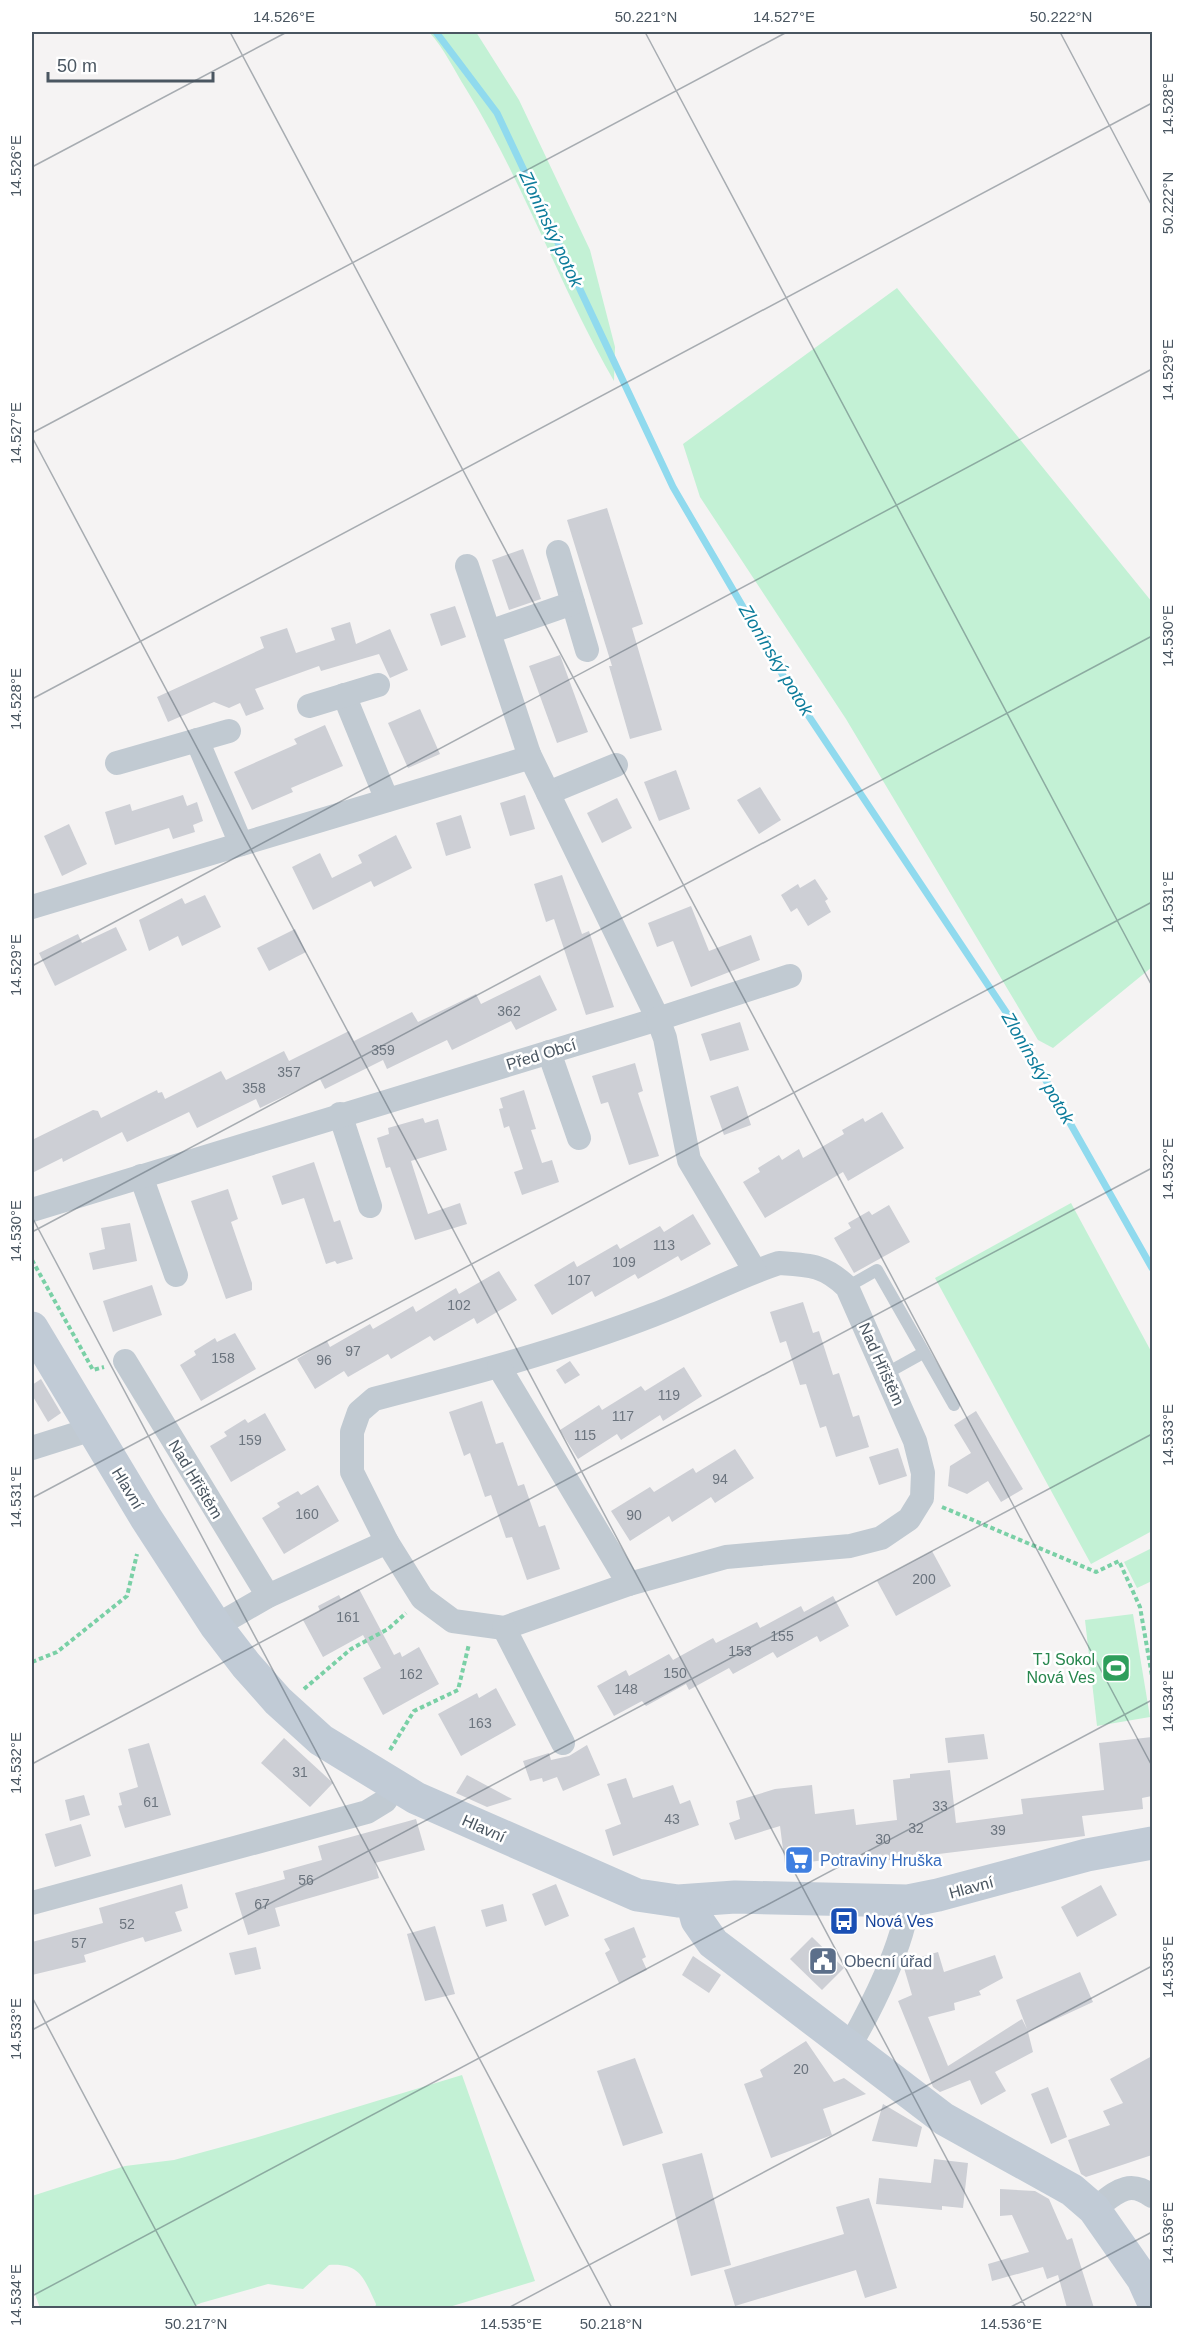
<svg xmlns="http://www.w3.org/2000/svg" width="1184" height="2340" font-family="Helvetica,sans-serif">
<rect width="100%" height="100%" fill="#f5f3f3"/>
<!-- green -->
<g fill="#c3f1d5">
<path d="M429,32H476L519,100L590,250L615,347L614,381C559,286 524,182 466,89C454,70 444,48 429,32Z"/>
<polygon points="897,288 1152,602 1152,967 1053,1048 1038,1040 846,719 700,497 683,444"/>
<polygon points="1071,1203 1152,1353 1152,1531 1091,1564 935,1278"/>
<polygon points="1152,1548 1152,1581 1137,1588 1124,1562"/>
<polygon points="1133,1614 1150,1717 1097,1726 1085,1620"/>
<path d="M462,2075L535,2281L446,2308H375L376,2304C364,2279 361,2263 329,2265L303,2289L268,2284L201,2303L190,2308H40L32,2286V2196L125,2166L174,2160L255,2138Z"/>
</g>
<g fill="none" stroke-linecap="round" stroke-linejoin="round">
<!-- stream -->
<polyline stroke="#90daee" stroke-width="7" points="436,32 497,113 673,487 792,691 1014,1024 1152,1268"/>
</g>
<!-- building -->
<g fill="#cdcfd5">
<polygon points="607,508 643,624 632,628 662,730 630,739 609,666 612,666 567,520"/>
<polygon points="523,549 541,599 509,610 492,560"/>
<polygon points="455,606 466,637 441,646 430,614"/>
<polygon points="350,622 356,644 390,629 408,670 390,678 379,654 321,671 319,666 255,689 264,709 246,716 240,703 229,708 214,702 168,722 157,697 264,648 260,637 287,628 296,653 335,640 331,628"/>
<polygon points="560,655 588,732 557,743 529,666"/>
<polygon points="420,709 440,754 408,768 388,723"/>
<polygon points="325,725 343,766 291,788 293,792 252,810 234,772 297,744 294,739"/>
<polygon points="676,770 690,809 659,821 644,782"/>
<polygon points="760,787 781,820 759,834 737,800"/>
<polygon points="183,795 187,806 197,802 203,821 193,825 195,832 173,839 169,828 115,845 105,812 130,804 132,811"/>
<polygon points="525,795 535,829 510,836 500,803"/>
<polygon points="617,798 632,828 602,843 587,813"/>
<polygon points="461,815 471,848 446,856 436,823"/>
<polygon points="69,824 87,864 62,876 44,836"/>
<polygon points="396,835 412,868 374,887 371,881 313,910 292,867 320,853 332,878 362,863 358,855"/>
<polygon points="562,875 582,934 589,931 614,1007 586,1015 554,919 546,922 534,884"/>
<polygon points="815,879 828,899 825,901 831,912 808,926 797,908 791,912 781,895 798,884 800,888"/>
<polygon points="205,895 221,927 182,946 178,936 149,951 139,920 182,898 185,904"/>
<polygon points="691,906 709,951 751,935 760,960 691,987 673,941 657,947 648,923"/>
<polygon points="116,927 127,950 55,986 39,953 78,934 82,943"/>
<polygon points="295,929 306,952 269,971 257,948"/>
<polygon points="540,975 557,1010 516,1030 511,1021 452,1050 447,1040 387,1069 383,1060 325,1089 320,1079 260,1108 256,1099 197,1128 189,1112 127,1142 122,1132 63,1162 62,1158 32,1173 32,1140 93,1110 98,1111 101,1118 157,1090 158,1093 162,1092 165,1099 221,1071 226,1080 284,1051 289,1061 349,1031 354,1041 412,1012 418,1022 476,994 481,1004"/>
<polygon points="740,1022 749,1050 710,1061 701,1034"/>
<polygon points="635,1063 643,1091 638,1093 659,1156 629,1165 608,1102 601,1104 592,1076"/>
<polygon points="738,1086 751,1125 724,1135 710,1096"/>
<polygon points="524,1090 536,1129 531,1130 542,1163 552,1160 559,1182 522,1195 514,1172 523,1169 509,1126 504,1128 499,1109 503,1108 500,1098"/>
<polygon points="882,1112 904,1148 848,1181 843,1172 765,1218 743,1182 760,1172 758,1168 779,1155 782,1160 799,1149 803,1158 844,1134 842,1130 863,1118 865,1122"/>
<polygon points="423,1118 425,1123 438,1119 447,1150 411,1161 428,1214 460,1203 467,1224 415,1240 390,1167 386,1168 377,1138 389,1134 388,1128"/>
<polygon points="314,1162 334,1222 340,1220 353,1259 337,1264 335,1261 326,1264 304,1198 282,1205 272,1176"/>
<polygon points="228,1189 238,1219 231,1222 252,1283 252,1290 226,1299 191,1201"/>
<polygon points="889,1205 910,1242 854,1273 834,1238 851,1228 848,1223 869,1211 872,1215"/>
<polygon points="693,1214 711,1244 681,1261 678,1256 638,1279 635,1274 595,1297 592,1291 552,1315 534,1285 574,1261 577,1267 617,1244 620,1249 660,1226 664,1232"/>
<polygon points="130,1223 137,1261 93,1270 89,1253 105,1249 101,1228"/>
<polygon points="499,1271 517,1300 477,1324 474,1318 434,1341 430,1336 391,1359 388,1354 348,1377 344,1371 315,1389 297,1359 327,1341 330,1347 370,1324 373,1329 413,1306 416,1312 456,1288 459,1294"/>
<polygon points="152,1285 162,1315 113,1332 103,1301"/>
<polygon points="803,1302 813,1333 819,1331 833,1375 839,1373 853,1417 859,1415 869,1447 836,1457 826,1426 820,1428 806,1384 800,1385 786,1341 780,1343 770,1312"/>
<polygon points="235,1333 256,1369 201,1401 180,1365 196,1355 194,1351 215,1338 217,1342"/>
<polygon points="570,1361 580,1375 565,1384 556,1370"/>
<polygon points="684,1367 702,1396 663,1421 660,1415 621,1440 617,1434 578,1459 560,1430 599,1405 602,1410 641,1386 645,1391"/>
<polygon points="41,1379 61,1413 48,1422 32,1395 32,1385"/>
<polygon points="482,1401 496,1444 503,1442 518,1486 524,1484 539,1527 545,1525 560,1569 527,1580 512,1537 506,1538 491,1495 485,1497 470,1453 464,1456 449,1412"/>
<polygon points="976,1411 1023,1489 1001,1502 988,1481 967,1494 948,1486 950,1466 971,1453 954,1425"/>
<polygon points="265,1413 286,1450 231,1482 210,1446 227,1436 224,1432 245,1419 248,1423"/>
<polygon points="898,1448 907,1476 879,1485 869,1457"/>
<polygon points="735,1449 754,1478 715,1503 711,1497 672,1522 669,1516 630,1541 611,1511 650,1487 654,1492 693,1468 696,1473"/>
<polygon points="318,1485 339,1521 284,1554 262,1518 280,1507 277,1503 298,1491 301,1495"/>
<polygon points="932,1551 951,1586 896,1616 877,1581"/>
<polygon points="359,1589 394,1655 400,1652 402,1657 419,1647 439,1684 383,1715 363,1678 381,1668 363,1635 323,1657 303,1620 320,1611 318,1606 339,1595 341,1599"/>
<polygon points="833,1596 849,1626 820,1642 817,1636 777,1658 773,1652 733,1674 729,1668 689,1690 686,1684 646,1706 642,1701 614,1716 597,1686 626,1670 629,1676 669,1654 673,1660 713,1638 716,1643 757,1622 760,1628 801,1606 804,1612"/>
<polygon points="496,1688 516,1725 461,1756 438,1714 477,1693 479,1698"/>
<polygon points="984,1734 988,1759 948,1763 945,1738"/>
<polygon points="1152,1737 1152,1796 1142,1798 1143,1809 1082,1816 1085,1836 841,1866 841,1858 785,1865 780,1826 735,1840 729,1823 740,1819 736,1801 775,1789 812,1785 815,1814 854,1809 856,1825 897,1820 893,1780 910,1778 910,1774 950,1770 956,1823 1023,1814 1021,1799 1104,1790 1099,1743"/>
<polygon points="284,1738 333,1783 310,1807 261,1763"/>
<polygon points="149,1743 171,1815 125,1828 118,1806 122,1805 119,1793 138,1787 128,1749"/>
<polygon points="587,1745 600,1775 563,1791 557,1777 543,1782 542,1778 530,1781 523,1761 549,1753 551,1760 569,1756"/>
<polygon points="467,1775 512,1799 487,1807 456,1793"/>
<polygon points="626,1778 633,1798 673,1785 680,1804 690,1800 699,1825 613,1856 605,1830 621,1824 607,1784"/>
<polygon points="84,1795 90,1815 70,1821 65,1800"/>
<polygon points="416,1819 425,1850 375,1863 379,1878 275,1908 280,1926 248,1935 235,1893 285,1879 283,1871 322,1860 318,1846"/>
<polygon points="81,1824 91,1856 55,1867 45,1834"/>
<polygon points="182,1884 188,1908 175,1912 182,1931 145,1942 143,1937 84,1955 86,1962 32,1975 32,1942 103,1923 99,1908"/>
<polygon points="556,1884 569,1916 545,1926 532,1894"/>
<polygon points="1101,1885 1117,1915 1077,1937 1061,1907"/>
<polygon points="503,1904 507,1921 486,1927 481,1910"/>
<polygon points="435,1926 455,1994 425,2001 407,1934"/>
<polygon points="634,1927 646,1957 642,1959 647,1970 619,1983 605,1953 610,1950 604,1939"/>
<polygon points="812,1937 844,1968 822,1990 790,1959"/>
<polygon points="256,1947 261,1969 235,1975 229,1953"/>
<polygon points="938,1952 944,1972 995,1955 1003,1978 979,1991 981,1995 954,2003 955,2010 928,2017 948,2066 1022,2019 1027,2029 1016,2000 1080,1972 1093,2002 1028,2032 1033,2052 995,2072 1006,2091 981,2105 970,2080 940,2092 933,2087 898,2001 912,1995 904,1968 907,1961"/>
<polygon points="693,1956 721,1975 709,1993 682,1975"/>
<polygon points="806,2041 834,2082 844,2078 866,2094 823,2109 832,2135 771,2158 744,2084 763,2077 760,2070"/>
<polygon points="1152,2056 1152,2155 1086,2177 1081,2174 1068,2140 1110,2125 1103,2111 1123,2103 1110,2079"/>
<polygon points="635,2058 663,2133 623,2146 597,2071"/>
<polygon points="1048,2087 1067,2137 1051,2144 1031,2094"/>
<polygon points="883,2104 922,2127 917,2147 872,2141"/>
<polygon points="702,2153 731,2265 691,2276 662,2164"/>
<polygon points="934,2159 968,2163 963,2208 942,2206 942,2210 876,2204 879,2178 931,2183"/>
<polygon points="1000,2189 1035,2191 1049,2199 1067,2240 1072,2238 1094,2308 1067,2308 1058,2275 1047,2279 1043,2267 992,2281 988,2264 1029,2252 1012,2215 1000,2216"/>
<polygon points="869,2198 897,2288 865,2298 856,2270 735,2306 724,2270 844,2234 836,2207"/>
</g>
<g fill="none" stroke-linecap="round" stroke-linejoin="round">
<!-- path -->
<g stroke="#7ad0a6" stroke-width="4" stroke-dasharray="4.5 3" stroke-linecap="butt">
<polyline points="32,1260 93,1370 104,1367"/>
<polyline points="942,1507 1096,1572 1119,1561 1140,1607 1152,1676"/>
<polyline points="32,1662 57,1652 127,1596 137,1554"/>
<polyline points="304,1689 351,1649 388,1629 406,1613"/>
<polyline points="390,1750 414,1711 458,1690 469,1644"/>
</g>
<!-- lane -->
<g stroke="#c1cad2" stroke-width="12">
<polyline points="847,1287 877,1270 954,1405"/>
<polyline points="887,1373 923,1353"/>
</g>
<!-- street -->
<g stroke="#c1cad2" stroke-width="24">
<polyline points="558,552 587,650"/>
<polyline points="489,632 573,603"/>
<polyline points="344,695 387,800"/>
<polyline points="309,706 378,685"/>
<polyline points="197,740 241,844"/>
<polyline points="117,763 229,731"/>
<polyline points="548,793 616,765"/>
<polyline points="32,907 528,758 529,754"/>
<polyline points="549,1052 579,1138"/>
<polyline points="340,1114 370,1206"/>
<polyline points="141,1176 176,1275"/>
<polyline points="32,1210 658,1019 529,754 467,566"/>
<path d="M779,1263C810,1265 824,1265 847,1287L915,1441L923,1473L922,1498L909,1519L881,1538L850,1546L726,1557L629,1584L504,1628L453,1621L422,1598L387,1542L352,1472V1432L359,1412L374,1399C468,1375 563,1350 653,1315C696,1299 736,1277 779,1263Z"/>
<polyline points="755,1271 689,1160 665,1038 658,1019 790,976"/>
<polyline points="125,1361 268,1596"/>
<polyline points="499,1367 629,1584"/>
<polyline points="32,1448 92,1429"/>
<polyline points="216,1626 268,1596 387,1542"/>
<polyline points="504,1628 563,1743"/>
<polyline points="32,1903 367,1812 385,1801 395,1786"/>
<path d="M849,2047C871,2009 904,1944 908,1901"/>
<path d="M1094,2209C1115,2194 1127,2178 1152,2196"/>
</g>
<!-- secondary -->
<g stroke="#c1cbd6" stroke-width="33">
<polyline points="32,1328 146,1518 216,1626 246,1665 278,1701 321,1740 416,1798 637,1895 678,1901 735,1897 908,1901 938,1895 1087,1855 1152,1843"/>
<polyline points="692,1901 697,1920 713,1943 944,2119 1072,2190 1094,2209 1143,2279 1152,2299"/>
</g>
</g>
<!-- ticks -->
<path fill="none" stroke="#4a5661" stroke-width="1.5" stroke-opacity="0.45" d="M230,32L1152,1766M645,32L1152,986M1060,32L1152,206M32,167L287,32M32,433L787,32M32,437L1026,2308M32,699L1152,103M32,966L1152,369M32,1217L612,2308M32,1232L1152,636M32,1498L1152,902M32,1764L1152,1168M32,1997L197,2308M32,2030L1152,1434M32,2296L1152,1700M508,2308L1152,1966M1009,2308L1152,2232"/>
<!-- icons -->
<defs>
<g id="stadium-square" transform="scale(1.5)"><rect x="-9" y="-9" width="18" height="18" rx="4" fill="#2e9e5b" stroke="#fff"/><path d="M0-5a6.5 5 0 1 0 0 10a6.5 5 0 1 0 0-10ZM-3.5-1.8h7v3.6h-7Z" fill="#fff"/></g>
<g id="supermarket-square" transform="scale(1.5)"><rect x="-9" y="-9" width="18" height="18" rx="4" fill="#3f7fe0" stroke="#fff"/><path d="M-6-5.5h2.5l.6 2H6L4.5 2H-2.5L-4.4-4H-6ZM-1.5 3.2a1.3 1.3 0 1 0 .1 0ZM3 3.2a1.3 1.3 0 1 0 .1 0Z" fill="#fff"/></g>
<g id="bus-square" transform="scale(1.5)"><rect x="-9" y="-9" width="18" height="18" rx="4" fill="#1a4fb4" stroke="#fff"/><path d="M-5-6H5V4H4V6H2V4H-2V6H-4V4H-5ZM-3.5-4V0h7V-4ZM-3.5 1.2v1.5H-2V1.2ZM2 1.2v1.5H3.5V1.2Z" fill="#fff"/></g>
<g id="civic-square" transform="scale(1.5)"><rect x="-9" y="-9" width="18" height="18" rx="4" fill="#5c6f8a" stroke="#fff"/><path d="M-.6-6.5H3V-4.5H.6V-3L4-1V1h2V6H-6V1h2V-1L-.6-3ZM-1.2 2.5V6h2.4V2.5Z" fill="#fff"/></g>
</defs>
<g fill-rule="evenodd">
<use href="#stadium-square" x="1116" y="1668"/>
<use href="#supermarket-square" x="799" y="1860"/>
<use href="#bus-square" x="844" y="1921"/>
<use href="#civic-square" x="823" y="1961"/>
</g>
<g text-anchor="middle" stroke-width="5" stroke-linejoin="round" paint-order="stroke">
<!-- number labels -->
<g font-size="14" fill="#6b747e">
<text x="509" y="1016">362</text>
<text x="383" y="1055">359</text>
<text x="289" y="1077">357</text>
<text x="254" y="1093">358</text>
<text x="664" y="1250">113</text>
<text x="624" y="1267">109</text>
<text x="579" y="1285">107</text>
<text x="459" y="1310">102</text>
<text x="353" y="1356">97</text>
<text x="223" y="1363">158</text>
<text x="324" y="1365">96</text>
<text x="669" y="1400">119</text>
<text x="623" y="1421">117</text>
<text x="585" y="1440">115</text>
<text x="250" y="1445">159</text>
<text x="720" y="1484">94</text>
<text x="307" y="1519">160</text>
<text x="634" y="1520">90</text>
<text x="924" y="1584">200</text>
<text x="348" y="1622">161</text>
<text x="782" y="1641">155</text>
<text x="740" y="1656">153</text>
<text x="675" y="1678">150</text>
<text x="411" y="1679">162</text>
<text x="626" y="1694">148</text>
<text x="480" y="1728">163</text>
<text x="300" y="1777">31</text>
<text x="151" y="1807">61</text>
<text x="940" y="1811">33</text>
<text x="672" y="1824">43</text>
<text x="916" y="1833">32</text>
<text x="998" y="1835">39</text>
<text x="883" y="1844">30</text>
<text x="306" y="1885">56</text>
<text x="262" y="1909">67</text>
<text x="127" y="1929">52</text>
<text x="79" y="1948">57</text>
<text x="801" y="2074">20</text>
</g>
<!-- street labels -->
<g font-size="16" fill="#4a5661" stroke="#fff">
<text transform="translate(541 1054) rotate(-17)" y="6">Před Obcí</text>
<text transform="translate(882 1364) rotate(66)" y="6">Nad Hřištěm</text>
<text transform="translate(196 1479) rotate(59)" y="6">Nad Hřištěm</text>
<text transform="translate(128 1488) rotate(59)" y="6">Hlavní</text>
<text transform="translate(484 1828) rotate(24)" y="6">Hlavní</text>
<text transform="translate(971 1887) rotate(-15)" y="6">Hlavní</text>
</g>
<!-- leisure labels -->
<g font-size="16" fill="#27864d" stroke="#fff" text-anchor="end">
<text x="1095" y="1665">TJ Sokol<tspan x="1095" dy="18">Nová Ves</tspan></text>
</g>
<!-- shop labels -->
<g font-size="16" fill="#366cbe" stroke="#fff" text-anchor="start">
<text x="820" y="1866">Potraviny Hruška</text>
</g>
<!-- transit labels -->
<g font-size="16" fill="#164399" stroke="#fff" text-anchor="start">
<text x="865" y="1927">Nová Ves</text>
</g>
<!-- service labels -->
<g font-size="16" fill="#4e5e75" stroke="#fff" text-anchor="start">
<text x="844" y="1967">Obecní úřad</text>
</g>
<!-- water labels -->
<g font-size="18" font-style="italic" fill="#0c7c9b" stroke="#fff">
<text transform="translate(551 229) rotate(65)" y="6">Zlonínský potok</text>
<text transform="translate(776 660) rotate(59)" y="6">Zlonínský potok</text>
<text transform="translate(1038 1068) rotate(60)" y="6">Zlonínský potok</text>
</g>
</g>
<!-- border -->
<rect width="1184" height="2340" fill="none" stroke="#ffffff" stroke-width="66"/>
<!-- scale -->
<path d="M48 72v9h165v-9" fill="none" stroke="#4a5661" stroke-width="3"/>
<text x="57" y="72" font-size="18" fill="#4a5661" stroke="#ffffff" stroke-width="4.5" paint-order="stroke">50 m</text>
<rect x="33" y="33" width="1118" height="2274" fill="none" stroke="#4a5661" stroke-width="2"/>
<g font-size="15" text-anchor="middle" fill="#4a5661">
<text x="284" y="22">14.526°E</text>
<text x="646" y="22">50.221°N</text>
<text x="784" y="22">14.527°E</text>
<text x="1061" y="22">50.222°N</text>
<text transform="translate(1168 104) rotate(-90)" y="5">14.528°E</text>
<text transform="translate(16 166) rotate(-90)" y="5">14.526°E</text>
<text transform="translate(1168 203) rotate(-90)" y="5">50.222°N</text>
<text transform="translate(1168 370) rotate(-90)" y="5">14.529°E</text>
<text transform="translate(16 433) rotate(-90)" y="5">14.527°E</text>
<text transform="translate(1168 636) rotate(-90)" y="5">14.530°E</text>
<text transform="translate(16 699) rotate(-90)" y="5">14.528°E</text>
<text transform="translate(1168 902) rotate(-90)" y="5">14.531°E</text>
<text transform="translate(16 965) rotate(-90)" y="5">14.529°E</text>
<text transform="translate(1168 1169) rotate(-90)" y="5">14.532°E</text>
<text transform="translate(16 1231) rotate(-90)" y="5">14.530°E</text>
<text transform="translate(1168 1435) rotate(-90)" y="5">14.533°E</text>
<text transform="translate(16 1497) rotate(-90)" y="5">14.531°E</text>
<text transform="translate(1168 1701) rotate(-90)" y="5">14.534°E</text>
<text transform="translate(16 1763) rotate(-90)" y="5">14.532°E</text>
<text transform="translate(1168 1967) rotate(-90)" y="5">14.535°E</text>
<text transform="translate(16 2029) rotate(-90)" y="5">14.533°E</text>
<text transform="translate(1168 2233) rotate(-90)" y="5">14.536°E</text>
<text transform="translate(16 2295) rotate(-90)" y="5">14.534°E</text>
<text x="196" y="2329">50.217°N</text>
<text x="511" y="2329">14.535°E</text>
<text x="611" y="2329">50.218°N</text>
<text x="1011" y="2329">14.536°E</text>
</g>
</svg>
